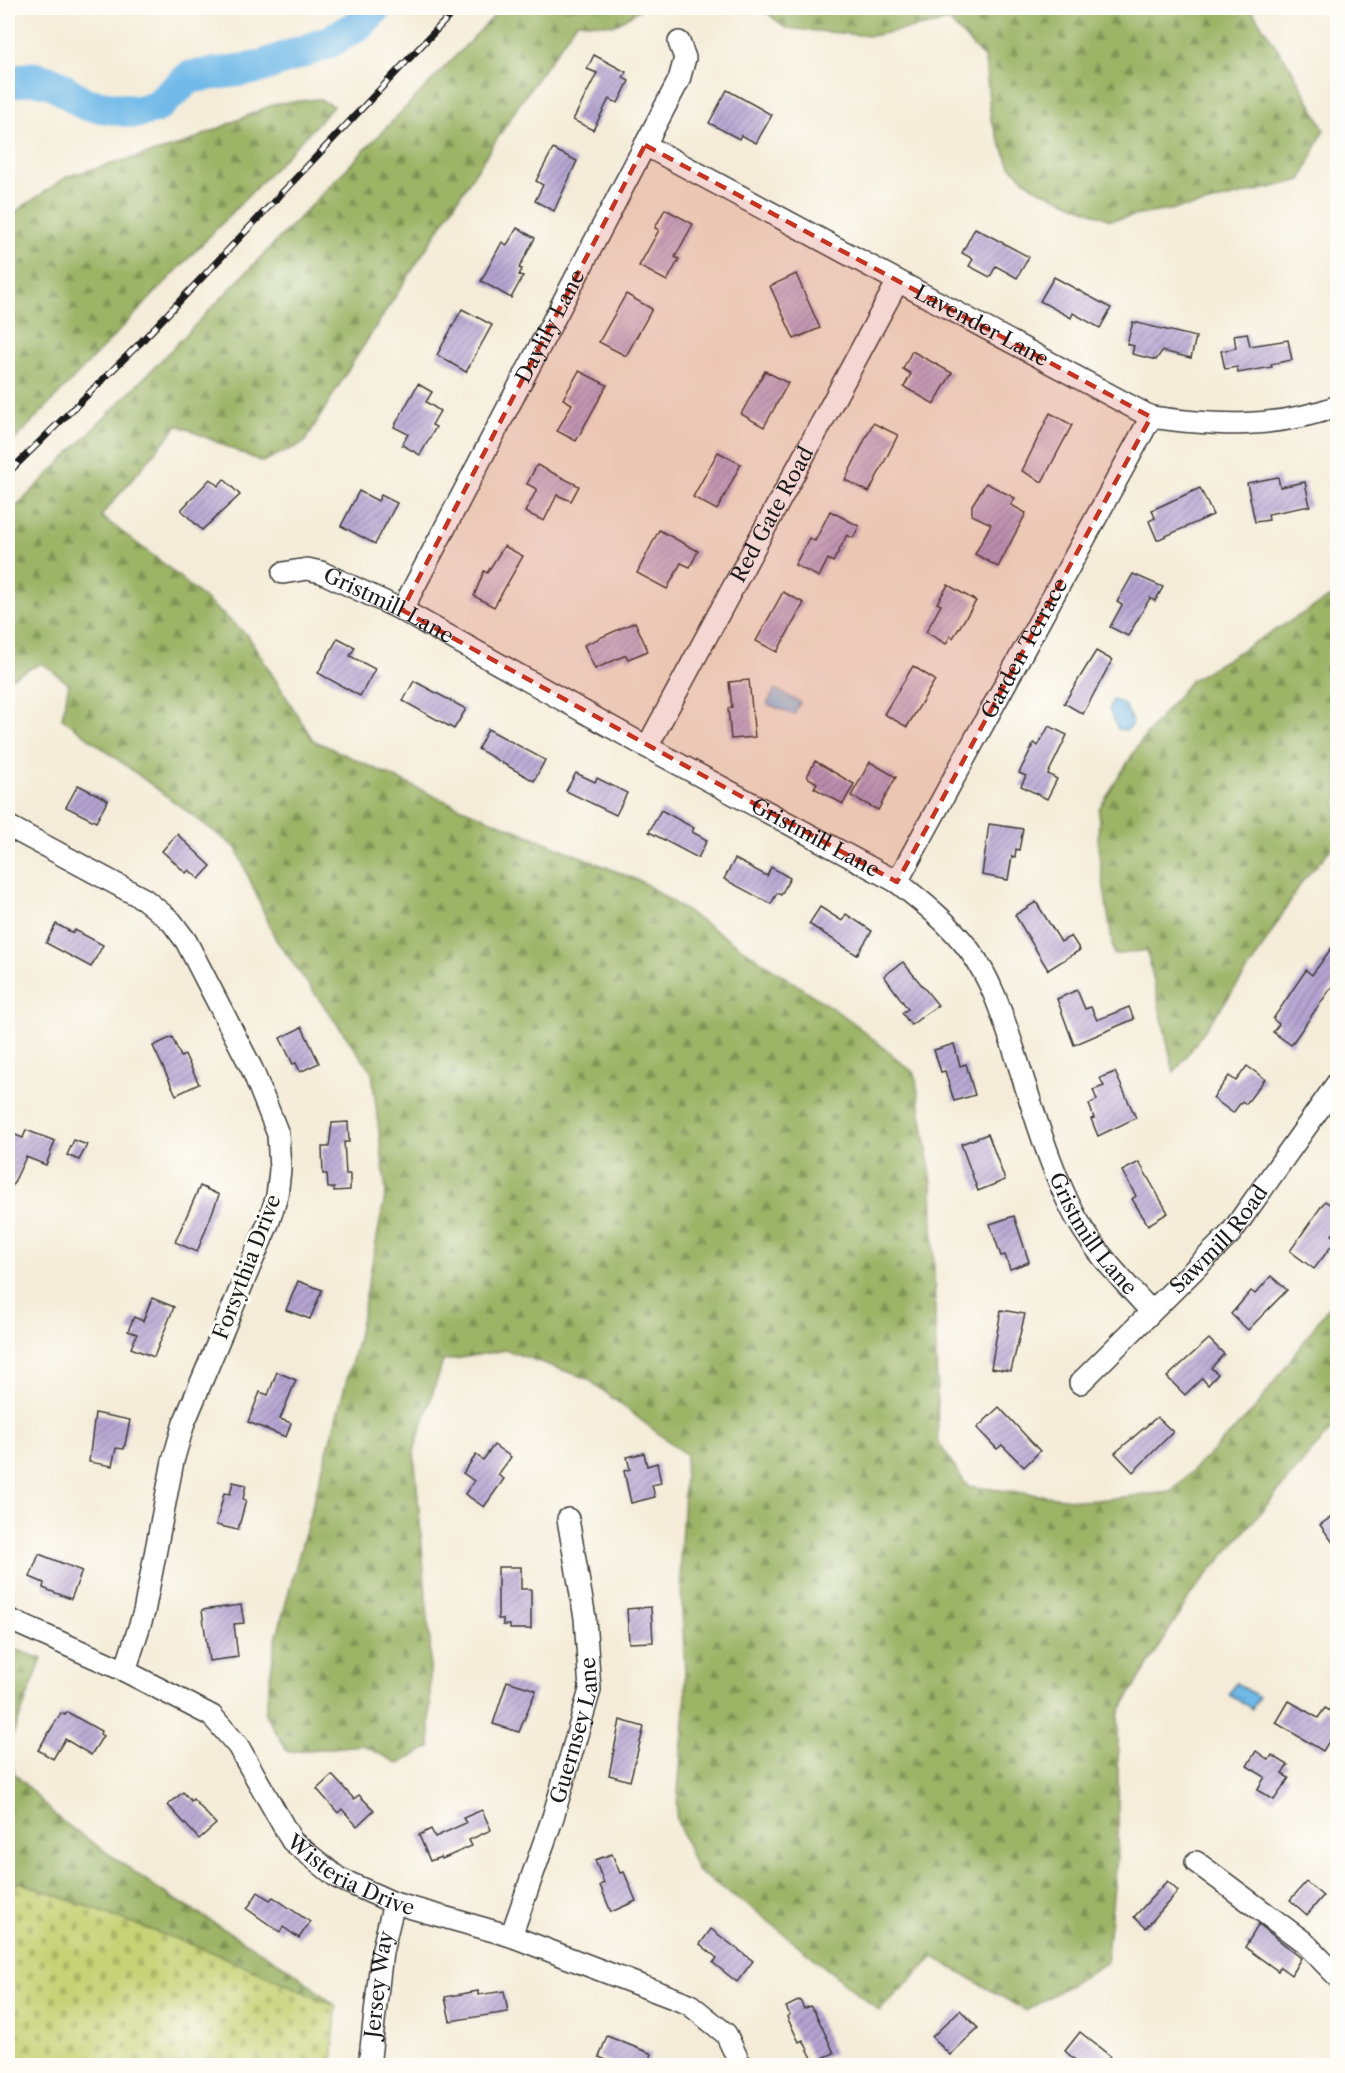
<svg xmlns="http://www.w3.org/2000/svg" width="1345" height="2073" font-family="'Libre Caslon Text',serif">
<defs>
<pattern id="forest-firs" width="22" height="20" patternUnits="userSpaceOnUse" patternTransform="scale(1.5)"><rect width="22" height="20" fill="#9cb466"/><path d="M5 1l3.5 6h-7zM16 11l3.5 6h-7z" fill="#7e9253"/></pattern>
<pattern id="cemetery-stones" width="16" height="16" patternUnits="userSpaceOnUse" patternTransform="scale(1.5)"><rect width="16" height="16" fill="#c6d274"/><path d="M2 7V4a2 2 0 0 1 4 0v3zM10 15v-3a2 2 0 0 1 4 0v3z" fill="#aab464"/></pattern>
<pattern id="water-ripples" width="26" height="14" patternUnits="userSpaceOnUse" patternTransform="scale(1.5)"><rect width="26" height="14" fill="#6fb9e8"/><path d="M2 4q2-2 4 0t4 0M15 11q2-2 4 0t4 0" fill="none" stroke="#609ec6"/></pattern>
<pattern id="building-hatch" width="6" height="6" patternUnits="userSpaceOnUse" patternTransform="scale(1.5)"><rect width="6" height="6" fill="#b6a4d2"/><path d="M-1 1l2-2M0 6l6-6M5 7l2-2" fill="none" stroke="#9385aa"/></pattern>
</defs>
<rect width="100%" height="100%" fill="#fdfcf7"/>
<filter id="ink" filterUnits="userSpaceOnUse"><feTurbulence type="fractalNoise" baseFrequency=".0167" numOctaves="2"/><feDisplacementMap in="SourceGraphic" scale="12" xChannelSelector="R" yChannelSelector="G"/><feConvolveMatrix kernelMatrix="1 2 1 2 8 2 1 2 1" color-interpolation-filters="sRGB"/></filter>
<filter id="wash" filterUnits="userSpaceOnUse"><feTurbulence type="fractalNoise" baseFrequency=".008" numOctaves="4" result="noise"/><feDisplacementMap in="SourceGraphic" scale="24" xChannelSelector="R" yChannelSelector="G"/><feGaussianBlur stdDeviation="1.35" result="paint"/><feColorMatrix in="noise" values="0 0 0 0 0 0 0 0 0 0 0 0 0 0 0 0 0 1.4 0 .05"/><feComposite in="paint" operator="in"/></filter>
<g filter="url(#wash)">
<rect width="100%" height="100%" fill="#f4ecd8"/>
<!-- forest -->
<g fill="url(#forest-firs)" stroke="#5c6841" stroke-width="1.5">
<polygon points="502,8 642,8 615,25 577,22 520,103 353,362 304,443 262,462 178,425 101,516 164,564 248,636 313,740 445,801 642,882 850,1020 915,1074 932,1183 938,1442 967,1486 1087,1501 1171,1492 1255,1409 1337,1295 1337,1422 1192,1593 1118,1714 1118,1848 1106,1963 1026,2011 934,1957 879,2011 756,1911 697,1871 676,1818 686,1695 680,1563 686,1455 588,1379 506,1350 443,1361 414,1451 430,1643 430,1747 399,1764 363,1745 288,1752 265,1714 275,1643 357,1342 386,1191 372,1072 276,940 236,848 62,718 69,684 42,663 8,679 8,515 144,378"/>
<polygon points="762,8 1250,8 1293,71 1324,129 1301,180 1204,204 1110,220 1033,187 1010,166 991,120 985,59 949,21 871,36 785,28"/>
<polygon points="318,99 334,106 8,447 8,217 68,176 181,145 274,104"/>
<polygon points="1337,593 1337,842 1301,883 1253,963 1174,1073 1147,950 1114,955 1098,847 1099,809 1139,744 1190,681"/>
<polygon points="8,1647 42,1659 9,1745 14,1773 59,1819 163,1892 291,1970 336,2006 212,1952 20,1882 8,1892"/>
</g>
<!-- cemetery -->
<polygon fill="url(#cemetery-stones)" stroke="#717748" stroke-width="1.5" points="19,1882 212,1952 336,2006 332,2065 8,2065 8,1892"/>
<!-- water -->
<g fill="url(#water-ripples)" stroke="#466a82" stroke-width="1.5">
<polygon points="775,689 800,702 794,715 767,704"/>
<path d="M1113,700C1127,702 1130,714 1132,726L1126,730L1118,729L1109,710Z"/>
<polygon points="1236,1683 1259,1697 1252,1709 1229,1695"/>
</g>
<g fill="none" stroke-linecap="round" stroke-linejoin="round">
<!-- river -->
<polyline stroke="#6fb9e8" stroke-width="33" points="8,83 33,78 53,83 85,104 136,112 156,107 190,77 257,68 327,43 357,26 375,8"/>
</g>
<g id="blocks">
<!-- building -->
<g fill="url(#building-hatch)">
<polygon points="594,55 626,72 623,78 629,81 618,103 609,99 593,130 573,120 597,73 587,69"/>
<polygon points="727,90 772,115 756,143 741,135 739,139 709,123"/>
<polygon points="553,149 577,161 554,211 535,201 543,185 536,181"/>
<polygon points="665,209 693,224 675,257 679,259 667,281 639,266 659,230 655,228"/>
<polygon points="517,228 535,238 519,268 522,269 519,275 523,276 511,298 481,281 502,242 507,245"/>
<polygon points="975,228 1029,257 1017,278 996,266 990,277 969,266 973,259 962,253"/>
<polygon points="796,274 820,328 794,339 770,286"/>
<polygon points="1054,277 1111,308 1100,328 1073,313 1071,318 1040,301"/>
<polygon points="626,294 652,309 626,356 599,342"/>
<polygon points="462,309 492,325 466,372 437,355"/>
<polygon points="1133,322 1196,337 1191,358 1162,351 1156,360 1132,354 1134,346 1127,344"/>
<polygon points="1247,333 1250,346 1288,340 1292,360 1271,364 1272,367 1238,373 1237,367 1225,369 1221,351 1236,348 1234,335"/>
<polygon points="912,351 952,373 934,404 904,387 911,374 903,369"/>
<polygon points="579,371 607,385 576,441 557,431 572,404 563,399"/>
<polygon points="765,371 788,383 764,427 741,414"/>
<polygon points="418,384 432,392 426,402 440,411 432,425 436,427 420,455 402,445 408,434 394,427"/>
<polygon points="1050,413 1072,425 1042,482 1022,471"/>
<polygon points="873,423 898,435 869,492 845,480"/>
<polygon points="718,452 741,464 717,510 693,497"/>
<polygon points="537,465 579,486 571,501 557,495 544,521 525,512 537,489 527,484"/>
<polygon points="1278,477 1280,487 1305,482 1310,506 1268,514 1269,520 1255,522 1247,483"/>
<polygon points="210,479 218,486 224,479 240,495 202,530 181,510"/>
<polygon points="986,483 1015,498 1011,505 1026,513 998,567 975,554 991,524 972,515 972,505"/>
<polygon points="1200,488 1213,515 1157,540 1149,521 1155,518 1152,510"/>
<polygon points="359,491 378,501 381,495 397,503 375,544 341,526"/>
<polygon points="830,511 859,526 853,538 847,535 833,562 828,559 819,577 795,565 809,538 815,541"/>
<polygon points="659,530 698,551 690,567 681,563 667,589 637,573"/>
<polygon points="504,546 523,556 494,607 474,596 484,571 487,573"/>
<polygon points="1133,574 1163,587 1155,601 1150,598 1128,636 1110,627 1122,605 1117,602"/>
<polygon points="948,585 976,601 953,638 950,636 946,644 926,632 941,605 937,603"/>
<polygon points="783,592 804,603 777,652 756,641"/>
<polygon points="635,622 648,651 628,659 626,655 595,669 584,645"/>
<polygon points="338,638 355,647 350,656 375,669 360,696 318,673"/>
<polygon points="1096,651 1112,660 1083,714 1064,703"/>
<polygon points="913,666 935,680 907,727 884,714"/>
<polygon points="749,680 755,737 731,739 728,708 732,707 729,682"/>
<polygon points="414,681 466,709 454,729 403,701"/>
<polygon points="1049,726 1067,735 1048,774 1057,779 1047,799 1021,786 1026,776 1019,773 1034,743 1038,746"/>
<polygon points="488,729 545,760 534,781 478,749"/>
<polygon points="815,761 854,784 843,804 814,788 817,783 807,777"/>
<polygon points="870,762 896,777 878,810 851,796"/>
<polygon points="576,773 595,782 597,778 627,793 616,815 566,791"/>
<polygon points="78,785 108,800 96,822 66,807"/>
<polygon points="661,810 694,828 692,832 707,840 698,858 649,832"/>
<polygon points="989,824 1023,829 1019,850 1016,849 1015,857 1012,856 1008,880 982,875"/>
<polygon points="177,834 211,866 199,879 189,870 186,873 162,851"/>
<polygon points="735,859 767,876 771,867 790,878 781,895 777,893 771,904 724,879"/>
<polygon points="1036,902 1061,942 1071,936 1080,950 1048,970 1015,915"/>
<polygon points="820,907 842,921 846,914 872,931 857,955 809,924"/>
<polygon points="56,924 73,933 75,930 103,945 91,967 46,943"/>
<polygon points="1338,939 1338,978 1291,1045 1273,1032 1279,1024 1273,1019 1306,970 1312,975"/>
<polygon points="903,962 938,1005 911,1025 902,1013 908,1009 884,976"/>
<polygon points="1077,990 1085,1009 1091,1007 1097,1020 1129,1007 1134,1019 1074,1045 1057,999"/>
<polygon points="302,1027 319,1063 300,1072 296,1063 293,1064 280,1038"/>
<polygon points="172,1037 181,1057 185,1055 199,1084 176,1095 153,1046"/>
<polygon points="954,1044 960,1066 966,1064 975,1095 954,1101 945,1071 941,1072 934,1050"/>
<polygon points="1247,1066 1265,1079 1246,1104 1242,1101 1233,1113 1213,1098 1229,1076 1236,1081"/>
<polygon points="1115,1072 1136,1118 1098,1136 1091,1119 1094,1118 1089,1104 1097,1100 1093,1090 1104,1086 1100,1078"/>
<polygon points="348,1122 349,1142 344,1142 346,1174 350,1174 350,1190 334,1191 334,1188 328,1188 327,1174 323,1174 322,1147 329,1147 332,1123"/>
<polygon points="26,1130 55,1141 46,1165 26,1157 8,1195 8,1132 23,1138"/>
<polygon points="988,1134 1005,1180 978,1191 961,1144"/>
<polygon points="74,1140 87,1145 79,1160 67,1155"/>
<polygon points="1139,1162 1168,1213 1148,1225 1132,1199 1136,1196 1122,1171"/>
<polygon points="200,1186 219,1195 197,1252 175,1242"/>
<polygon points="1325,1201 1338,1210 1338,1227 1332,1235 1337,1239 1314,1269 1290,1251"/>
<polygon points="1014,1216 1029,1262 1010,1269 1005,1255 1001,1256 990,1224"/>
<polygon points="1271,1276 1287,1290 1248,1330 1231,1314 1251,1291 1255,1294"/>
<polygon points="298,1281 322,1290 310,1319 286,1310"/>
<polygon points="152,1298 174,1307 154,1357 131,1348 137,1334 128,1331 134,1317 143,1321"/>
<polygon points="1001,1310 1025,1314 1011,1371 991,1368"/>
<polygon points="1209,1339 1224,1354 1211,1368 1218,1374 1208,1385 1202,1378 1185,1395 1167,1377"/>
<polygon points="277,1372 296,1380 280,1419 291,1423 286,1437 248,1422 260,1392 268,1395"/>
<polygon points="999,1407 1040,1451 1024,1467 1002,1445 997,1449 977,1428"/>
<polygon points="95,1413 130,1420 124,1449 116,1448 112,1466 89,1462"/>
<polygon points="1157,1417 1173,1432 1133,1472 1115,1453"/>
<polygon points="494,1445 511,1457 498,1475 504,1479 484,1507 465,1494 474,1481 463,1473 476,1455 483,1460"/>
<polygon points="644,1453 647,1466 657,1463 661,1483 652,1485 655,1497 631,1503 624,1471 630,1469 627,1457"/>
<polygon points="233,1482 246,1485 243,1499 246,1500 238,1530 216,1525 224,1493 230,1494"/>
<polygon points="1338,1512 1338,1549 1320,1525"/>
<polygon points="39,1554 82,1571 71,1599 43,1588 44,1583 30,1577"/>
<polygon points="498,1567 521,1567 521,1589 531,1589 531,1629 510,1629 510,1625 503,1625 503,1619 498,1619"/>
<polygon points="241,1605 244,1623 234,1624 238,1657 209,1661 202,1610"/>
<polygon points="651,1607 653,1642 629,1643 627,1609"/>
<polygon points="507,1681 536,1690 519,1732 493,1724"/>
<polygon points="1289,1701 1318,1718 1325,1708 1338,1715 1338,1727 1323,1751 1276,1723"/>
<polygon points="67,1712 101,1731 100,1734 103,1736 91,1755 65,1739 53,1759 38,1750 61,1713 65,1715"/>
<polygon points="620,1720 644,1727 630,1781 609,1775"/>
<polygon points="1256,1751 1269,1760 1272,1755 1288,1765 1282,1774 1289,1778 1274,1800 1257,1790 1265,1777 1247,1766"/>
<polygon points="332,1775 354,1799 359,1795 374,1810 357,1826 342,1809 338,1813 317,1789"/>
<polygon points="183,1792 191,1801 193,1799 216,1824 199,1839 168,1805"/>
<polygon points="482,1810 491,1830 469,1840 472,1846 442,1859 441,1857 430,1861 419,1835 431,1829 435,1837 466,1823 463,1818"/>
<polygon points="612,1854 620,1873 624,1872 636,1901 611,1912 600,1885 604,1883 595,1860"/>
<polygon points="1167,1881 1178,1891 1146,1928 1134,1917"/>
<polygon points="1306,1882 1323,1896 1307,1915 1290,1900"/>
<polygon points="258,1892 270,1900 273,1897 310,1922 299,1938 283,1927 280,1932 247,1909"/>
<polygon points="1259,1924 1301,1958 1291,1975 1280,1967 1278,1971 1245,1947"/>
<polygon points="711,1929 753,1961 737,1982 713,1963 717,1958 700,1944"/>
<polygon points="478,1991 478,1995 504,1991 508,2012 450,2021 445,1997"/>
<polygon points="800,2000 804,2009 810,2006 815,2012 834,2053 814,2062 803,2040 799,2042 787,2017 790,2015 786,2007"/>
<polygon points="960,2010 978,2028 950,2055 932,2037"/>
<polygon points="1080,2032 1110,2056 1103,2066 1082,2066 1065,2051"/>
<polygon points="607,2036 652,2054 647,2066 620,2066 599,2057"/>
</g>
</g>
</g>
<g filter="url(#ink)">
<use href="#blocks" fill-opacity="0" stroke="#3c3b38" stroke-width="1.5"/>
<g fill="none" stroke-linecap="round" stroke-linejoin="round">
<!-- minor casing -->
<g stroke="#3c3b38" stroke-width="24">
<g id="minor">
<path id="s1" d="M645,145L1151,417C1216,426 1275,429 1338,406"/>
<path id="s2" d="M283,573L307,569L321,572L402,610L647,747L897,882C924,903 950,924 970,951C991,979 1002,1014 1013,1047C1030,1099 1045,1153 1068,1202C1088,1245 1119,1277 1151,1311"/>
<path id="s3" d="M402,610L679,80L685,58L679,42"/>
<path id="s4" d="M647,747L898,281"/>
<polyline points="8,826 144,899 171,921 186,941 252,1069 278,1134 280,1170 277,1196 269,1221 184,1423 173,1461 144,1612 125,1671"/>
<path id="s5" d="M897,882L1151,417"/>
<path id="s6" d="M1080,1383L1231,1233L1338,1082"/>
<path id="s7" d="M8,1619L125,1671L212,1716L238,1746L292,1841L338,1878L394,1903L511,1936L689,2004L726,2034L741,2066"/>
<polyline points="1196,1862 1304,1942 1338,1977"/>
<path id="s8" d="M511,1936L553,1817L590,1690L585,1618L568,1519"/>
<path id="s9" d="M369,2066L382,1952L394,1903"/>
</g>
</g>
<!-- minor -->
<use href="#minor" stroke="#fff" stroke-width="21"/>
<!-- rail casing -->
<g stroke="#1c1c1c" stroke-width="7">
<polyline id="rail" points="8,473 140,343 457,8"/>
</g>
<!-- rail -->
<use href="#rail" stroke="#fdfcf7" stroke-width="4.5" stroke-dasharray="14" stroke-linecap="butt"/>
</g>
</g>
<!-- marked area -->
<path fill="#c8321e" fill-opacity="0.2" stroke="#c8321e" stroke-width="4.5" stroke-dasharray="12 8" stroke-linejoin="round" d="M645,145L1151,417L897,882L402,610Z"/>
<g text-anchor="middle" stroke-width="6" stroke-linejoin="round" paint-order="stroke">
<!-- street labels -->
<g font-size="21" fill="#1c1c1c" stroke="#fdfcf7">
<text dy="7" stroke="none"><textPath href="#s1" startOffset="382">Lavender Lane</textPath></text>
<text dy="7" stroke="none"><textPath href="#s3" startOffset="320">Daylily Lane</textPath></text>
<text dy="7" stroke="none"><textPath href="#s4" startOffset="264">Red Gate Road</textPath></text>
<text dy="7" stroke="none"><textPath href="#s2" startOffset="114">Gristmill Lane</textPath></text>
<text dy="7" stroke="none"><textPath href="#s5" startOffset="266">Garden Terrace</textPath></text>
<text dy="7" stroke="none"><textPath href="#s2" startOffset="600">Gristmill Lane</textPath></text>
<text dy="7" stroke="none"><textPath href="#s2" startOffset="1104">Gristmill Lane</textPath></text>
<text dy="7" stroke="none"><textPath href="#s6" startOffset="200">Sawmill Road</textPath></text>
<text transform="translate(247 1267) rotate(-69)" y="7">Forsythia Drive</text>
<text dy="7" stroke="none"><textPath href="#s8" startOffset="216">Guernsey Lane</textPath></text>
<text dy="7" stroke="none"><textPath href="#s7" startOffset="444">Wisteria Drive</textPath></text>
<text dy="7" stroke="none"><textPath href="#s9" startOffset="82">Jersey Way</textPath></text>
</g>
</g>
<!-- margin -->
<rect width="1345" height="2073" fill="none" stroke="#fdfcf7" stroke-width="30"/>
</svg>
